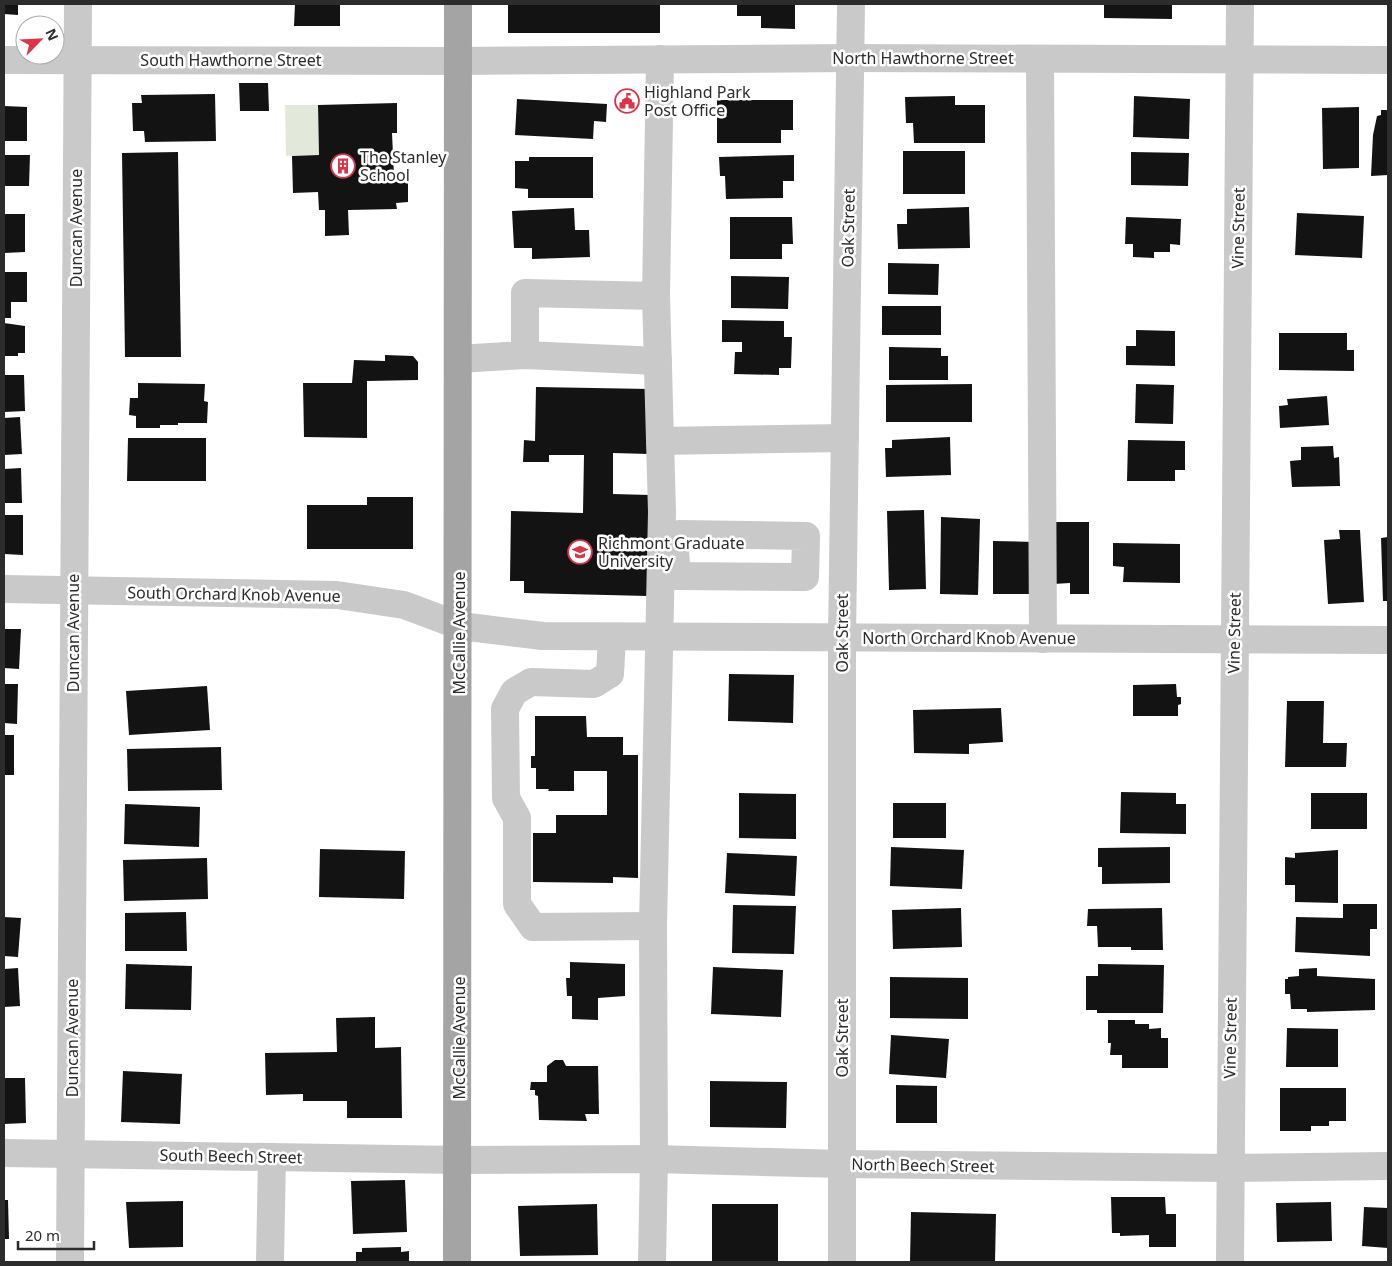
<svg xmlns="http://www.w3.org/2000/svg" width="1392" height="1266" font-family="'Noto Sans',sans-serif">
<rect width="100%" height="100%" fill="#fff"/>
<!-- green -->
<polygon fill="#e3e9da" points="285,105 318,105 319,155 286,156"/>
<!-- building -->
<g fill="#131313">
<polygon points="4,4 18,4 18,15 4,14"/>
<polygon points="295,4 340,4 340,26 294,26"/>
<rect x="508" y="4" width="152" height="29"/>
<polygon points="737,4 795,4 795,29 761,28 761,16 737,16"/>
<polygon points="1104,4 1172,4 1172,19 1104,18"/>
<polygon points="239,83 268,83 269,111 240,111"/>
<polygon points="215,94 216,141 145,142 144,131 133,131 132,103 142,103 141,95"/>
<polygon points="955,96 955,105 985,105 985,143 914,143 913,123 906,123 905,97"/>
<polygon points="1134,96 1190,99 1189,139 1133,137"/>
<polygon points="517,99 607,104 606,122 594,121 593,139 515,135"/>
<polygon points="717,100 793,100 793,130 781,130 781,143 717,143"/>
<polygon points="397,103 397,133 392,133 394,176 400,176 400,180 408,180 408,202 396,203 397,209 348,210 349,235 325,236 325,210 319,210 318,192 293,193 292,156 319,155 318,105"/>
<polygon points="4,106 27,107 27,141 4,141"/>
<polygon points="1359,107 1359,168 1323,169 1322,108"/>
<polygon points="1381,110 1388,110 1388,175 1371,176 1373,135 1377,116 1381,115"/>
<rect x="903" y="151" width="62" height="43"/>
<polygon points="178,152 181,357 125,357 122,153"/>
<polygon points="1131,152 1189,153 1188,186 1131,185"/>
<polygon points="4,155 30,155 29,186 4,186"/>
<polygon points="794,155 794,181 783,181 783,198 726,199 725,176 720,176 719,157"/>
<polygon points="529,157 593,157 593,198 528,198 528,189 515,188 515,161 529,161"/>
<polygon points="969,207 970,248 898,249 897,224 907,224 907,209"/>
<polygon points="574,208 575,230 589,230 590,257 532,259 532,248 514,248 512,211"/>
<polygon points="1297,213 1364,216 1362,258 1295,255"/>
<polygon points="4,214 25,214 25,252 4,253"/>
<polygon points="730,217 792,217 793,244 782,244 782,259 730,259"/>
<polygon points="1126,217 1181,219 1180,245 1170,244 1170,252 1154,252 1154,258 1133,257 1133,244 1125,244"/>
<polygon points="888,263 939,264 938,295 888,294"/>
<polygon points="4,272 27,272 27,302 11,302 11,318 4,318"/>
<polygon points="731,276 789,277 788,309 731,308"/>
<rect x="882" y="306" width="59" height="29"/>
<polygon points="722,320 784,321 784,337 792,337 791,368 779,368 779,375 734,374 735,352 742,352 742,342 722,342"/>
<polygon points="4,323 25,326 25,353 18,353 18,356 4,356"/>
<polygon points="1136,330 1175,331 1175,366 1126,365 1126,346 1136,346"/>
<polygon points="1279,333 1347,333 1347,350 1354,350 1354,371 1279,370"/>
<polygon points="889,347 941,348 941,356 948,356 948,380 889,380"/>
<polygon points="385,355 413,356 418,362 418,380 367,381 367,438 304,437 303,383 352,383 354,360 385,361"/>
<polygon points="4,375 24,375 25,411 4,412"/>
<polygon points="138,383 205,384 204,401 208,402 207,423 178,423 178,425 160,425 160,428 136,428 136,416 129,415 130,398 138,398"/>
<polygon points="972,384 972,422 886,422 886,385"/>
<polygon points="1136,384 1174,385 1173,424 1135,423"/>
<polygon points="536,387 650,389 649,454 613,453 613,494 650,495 648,596 524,593 524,581 510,581 511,511 583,513 584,455 549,455 549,462 523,462 524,440 535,441"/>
<polygon points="1327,396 1329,425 1280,428 1279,406 1288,405 1287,399"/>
<polygon points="20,417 22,454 4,455 4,418"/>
<polygon points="950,437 951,475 886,477 885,448 892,448 892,440"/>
<polygon points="128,438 206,438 206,481 127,481"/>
<polygon points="1128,440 1185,441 1185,470 1175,470 1175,481 1127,481"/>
<polygon points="1333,446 1334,458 1339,457 1340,486 1292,487 1290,461 1301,460 1301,447"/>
<polygon points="21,468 22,503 4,503 4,469"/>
<polygon points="367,497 413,497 413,549 307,549 307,505 367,505"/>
<polygon points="924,510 926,589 889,590 887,511"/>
<polygon points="4,515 23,515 23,555 4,554"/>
<polygon points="941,517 980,519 978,595 940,594"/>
<polygon points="1053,522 1089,522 1089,594 1070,594 1070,583 1053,584"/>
<polygon points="1339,530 1360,530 1364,602 1328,604 1324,540 1340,539"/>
<polygon points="1388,537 1388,601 1383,601 1381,538"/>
<polygon points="993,541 1034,542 1034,594 993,594"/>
<polygon points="1113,543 1180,544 1180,583 1123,582 1124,567 1113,566"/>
<polygon points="4,629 21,629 19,669 4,668"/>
<polygon points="729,674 794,675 793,723 728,721"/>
<polygon points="4,684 18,684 17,724 4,723"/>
<polygon points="1176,684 1177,697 1181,697 1181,704 1178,705 1178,716 1133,716 1133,685"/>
<polygon points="207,686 210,730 129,735 126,691"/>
<polygon points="1287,701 1324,701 1323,743 1347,743 1346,767 1285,767"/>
<polygon points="1001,708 1003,742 969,744 969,754 914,753 913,710"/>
<polygon points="535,716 586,716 587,737 623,737 623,755 638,755 638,878 613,877 613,883 533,882 533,833 556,833 556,815 607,815 607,771 574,771 574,791 548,791 549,789 536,789 536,768 531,768 531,756 535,756"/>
<rect x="4" y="735" width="10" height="40"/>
<polygon points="221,747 222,790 128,791 127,749"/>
<polygon points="1121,792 1176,793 1176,804 1186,804 1186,834 1120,833"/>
<polygon points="739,793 796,794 796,839 739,838"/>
<rect x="1311" y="793" width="56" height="36"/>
<rect x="893" y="803" width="53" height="35"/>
<polygon points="125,804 200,807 199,847 124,844"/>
<polygon points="891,847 964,850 962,889 890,886"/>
<polygon points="1170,847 1170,883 1102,884 1102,867 1098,867 1098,848"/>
<polygon points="320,849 405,851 404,899 319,897"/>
<polygon points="1338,850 1338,903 1295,902 1295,885 1285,885 1285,857 1295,858 1295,853"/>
<polygon points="727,853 797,856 795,896 725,893"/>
<polygon points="207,858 208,899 124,901 123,860"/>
<polygon points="1343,904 1377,904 1377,929 1370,929 1370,956 1295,952 1296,917 1343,918"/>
<polygon points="733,905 796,906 794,954 732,953"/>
<polygon points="961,908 962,947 893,949 892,910"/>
<polygon points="1162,908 1163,950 1131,950 1131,947 1098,947 1097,926 1087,926 1088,909"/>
<polygon points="186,912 187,951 125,951 125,913"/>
<polygon points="4,917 21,918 18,957 4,956"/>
<polygon points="570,962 625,964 625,996 598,998 598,1020 572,1019 572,996 567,996 566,978 570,978"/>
<polygon points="126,964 192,966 191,1010 125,1009"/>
<polygon points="1098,964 1164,965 1163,1013 1097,1013 1097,1010 1086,1010 1086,976 1098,976"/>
<polygon points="713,967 783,970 781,1017 711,1014"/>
<polygon points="18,968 20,1006 4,1007 4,969"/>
<polygon points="1317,968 1317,976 1375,979 1375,1010 1307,1012 1307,1009 1291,1009 1290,994 1285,994 1285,979 1288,979 1288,977 1299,976 1299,969"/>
<polygon points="890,977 968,978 968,1019 890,1018"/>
<polygon points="375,1017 375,1048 401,1047 402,1118 347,1118 347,1101 303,1101 303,1094 266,1095 265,1053 337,1052 336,1018"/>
<polygon points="1108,1020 1135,1020 1135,1024 1149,1024 1149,1029 1161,1028 1161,1038 1168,1038 1168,1068 1122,1068 1122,1055 1110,1055 1111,1043 1108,1043"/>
<polygon points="1287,1028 1338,1029 1338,1067 1286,1067"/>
<polygon points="891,1035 949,1039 946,1078 889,1074"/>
<polygon points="555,1060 563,1060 566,1066 598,1066 599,1114 585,1114 587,1121 539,1120 538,1096 535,1095 535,1090 530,1090 531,1082 547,1082 547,1066"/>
<polygon points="123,1071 182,1074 180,1124 121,1122"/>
<polygon points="4,1078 25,1078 26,1123 4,1124"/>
<polygon points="710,1081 787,1082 786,1128 710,1127"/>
<polygon points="896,1085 937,1086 937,1123 896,1123"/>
<polygon points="1280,1088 1346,1088 1346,1121 1329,1121 1329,1126 1311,1126 1311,1131 1280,1131"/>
<polygon points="405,1180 407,1232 353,1234 351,1181"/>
<polygon points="1111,1197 1165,1197 1166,1214 1176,1214 1176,1247 1149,1247 1149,1235 1120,1236 1120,1233 1112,1233"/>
<polygon points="4,1200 8,1200 9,1239 4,1239"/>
<polygon points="183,1201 183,1247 129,1248 126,1202"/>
<polygon points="1331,1202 1332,1241 1277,1242 1276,1203"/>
<polygon points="597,1204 598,1255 520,1256 518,1206"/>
<rect x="712" y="1204" width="66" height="58"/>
<polygon points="1364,1207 1388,1208 1388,1248 1362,1246"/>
<polygon points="911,1212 996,1214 995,1262 910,1262"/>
<polygon points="401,1247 401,1252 409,1251 409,1262 356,1262 356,1252 362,1252 362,1248"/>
</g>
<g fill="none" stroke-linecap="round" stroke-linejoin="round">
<!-- minor -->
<g stroke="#c9c9c9" stroke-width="28">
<polyline points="1040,59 1043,639"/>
<polyline points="4,60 458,61 850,58 1388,60"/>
<polyline points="525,355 525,293 656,296"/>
<polyline points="458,359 525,355 658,361"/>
<polyline points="660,441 845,438"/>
<polygon points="679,534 806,536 805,577 677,576 675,552"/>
<polyline points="4,589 337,595 404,605 460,626 543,636 1388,640"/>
<polyline points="612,637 610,674 594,684 531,682 514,692 505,709 506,798 517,818 517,904 533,927 653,926"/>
<polyline points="4,1153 459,1160 654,1159 842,1164 1229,1168 1388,1166"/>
<polyline points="70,1262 78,4"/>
<polyline points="270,1262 272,1157"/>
<polyline points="652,1262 654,1159 653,926 662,512 656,296 660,59"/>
<polyline points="842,1262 842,638 851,4"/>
<polyline points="1230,1262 1240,4"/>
</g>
<!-- major -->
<polyline stroke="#a4a4a4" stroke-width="28" points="457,1262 458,4"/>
</g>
<!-- icons -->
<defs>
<g id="civic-ring" transform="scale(1.25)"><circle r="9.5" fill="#fff" stroke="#dc354a" stroke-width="1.5"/><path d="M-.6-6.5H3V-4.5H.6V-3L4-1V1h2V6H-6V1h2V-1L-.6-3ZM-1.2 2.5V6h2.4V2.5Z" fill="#dc354a"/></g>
<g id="building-ring" transform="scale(1.25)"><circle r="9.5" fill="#fff" stroke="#dc354a" stroke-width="1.5"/><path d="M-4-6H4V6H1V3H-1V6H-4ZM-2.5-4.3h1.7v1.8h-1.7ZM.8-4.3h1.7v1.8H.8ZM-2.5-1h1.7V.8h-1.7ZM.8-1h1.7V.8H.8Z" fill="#dc354a"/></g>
<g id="university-ring" transform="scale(1.25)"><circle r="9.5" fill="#fff" stroke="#dc354a" stroke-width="1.5"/><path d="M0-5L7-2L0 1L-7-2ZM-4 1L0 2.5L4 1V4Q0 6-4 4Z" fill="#dc354a"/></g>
</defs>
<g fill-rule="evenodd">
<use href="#civic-ring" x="627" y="101"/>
<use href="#building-ring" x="343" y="166"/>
<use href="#university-ring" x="580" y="552"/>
</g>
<g text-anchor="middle" stroke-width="5" stroke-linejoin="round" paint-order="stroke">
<!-- street labels -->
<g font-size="16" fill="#2c2c2c" stroke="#fff">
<text x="923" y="64">North Hawthorne Street</text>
<text x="231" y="66">South Hawthorne Street</text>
<text transform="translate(76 228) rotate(-90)" y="6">Duncan Avenue</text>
<text transform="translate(848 228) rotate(-89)" y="6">Oak Street</text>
<text transform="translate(1238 228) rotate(-89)" y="6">Vine Street</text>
<text transform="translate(234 594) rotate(1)" y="6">South Orchard Knob Avenue</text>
<text transform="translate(73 633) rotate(-90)" y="6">Duncan Avenue</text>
<text transform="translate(459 633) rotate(-90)" y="6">McCallie Avenue</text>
<text transform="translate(842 633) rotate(-90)" y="6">Oak Street</text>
<text transform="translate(1234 633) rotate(-89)" y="6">Vine Street</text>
<text x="969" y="644">North Orchard Knob Avenue</text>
<text transform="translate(72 1038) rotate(-90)" y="6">Duncan Avenue</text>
<text transform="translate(459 1038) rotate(-90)" y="6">McCallie Avenue</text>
<text transform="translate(842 1038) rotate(-90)" y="6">Oak Street</text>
<text transform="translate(1230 1038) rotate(-89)" y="6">Vine Street</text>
<text transform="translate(231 1156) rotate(1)" y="6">South Beech Street</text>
<text transform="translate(923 1165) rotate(1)" y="6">North Beech Street</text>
</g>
<!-- poi labels -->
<g font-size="16" fill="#2c2c2c" stroke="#fff" text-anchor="start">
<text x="644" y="98">Highland Park<tspan x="644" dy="18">Post Office</tspan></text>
<text x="360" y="163">The Stanley<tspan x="360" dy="18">School</tspan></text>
<text x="598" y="549">Richmont Graduate<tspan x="598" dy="18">University</tspan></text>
</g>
</g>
<!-- border -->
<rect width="1392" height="1266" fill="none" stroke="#2c2c2c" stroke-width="10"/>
<!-- north arrow -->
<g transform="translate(40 40) rotate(66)"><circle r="24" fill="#ffffff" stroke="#ababab"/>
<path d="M0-4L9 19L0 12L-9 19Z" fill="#dc354a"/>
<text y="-8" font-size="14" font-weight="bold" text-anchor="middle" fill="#2c2c2c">N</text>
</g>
<!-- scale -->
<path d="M18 1241v8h76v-8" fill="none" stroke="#2c2c2c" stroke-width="2.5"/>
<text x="25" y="1241" font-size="15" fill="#2c2c2c" stroke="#ffffff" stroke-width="4" paint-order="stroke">20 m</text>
</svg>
